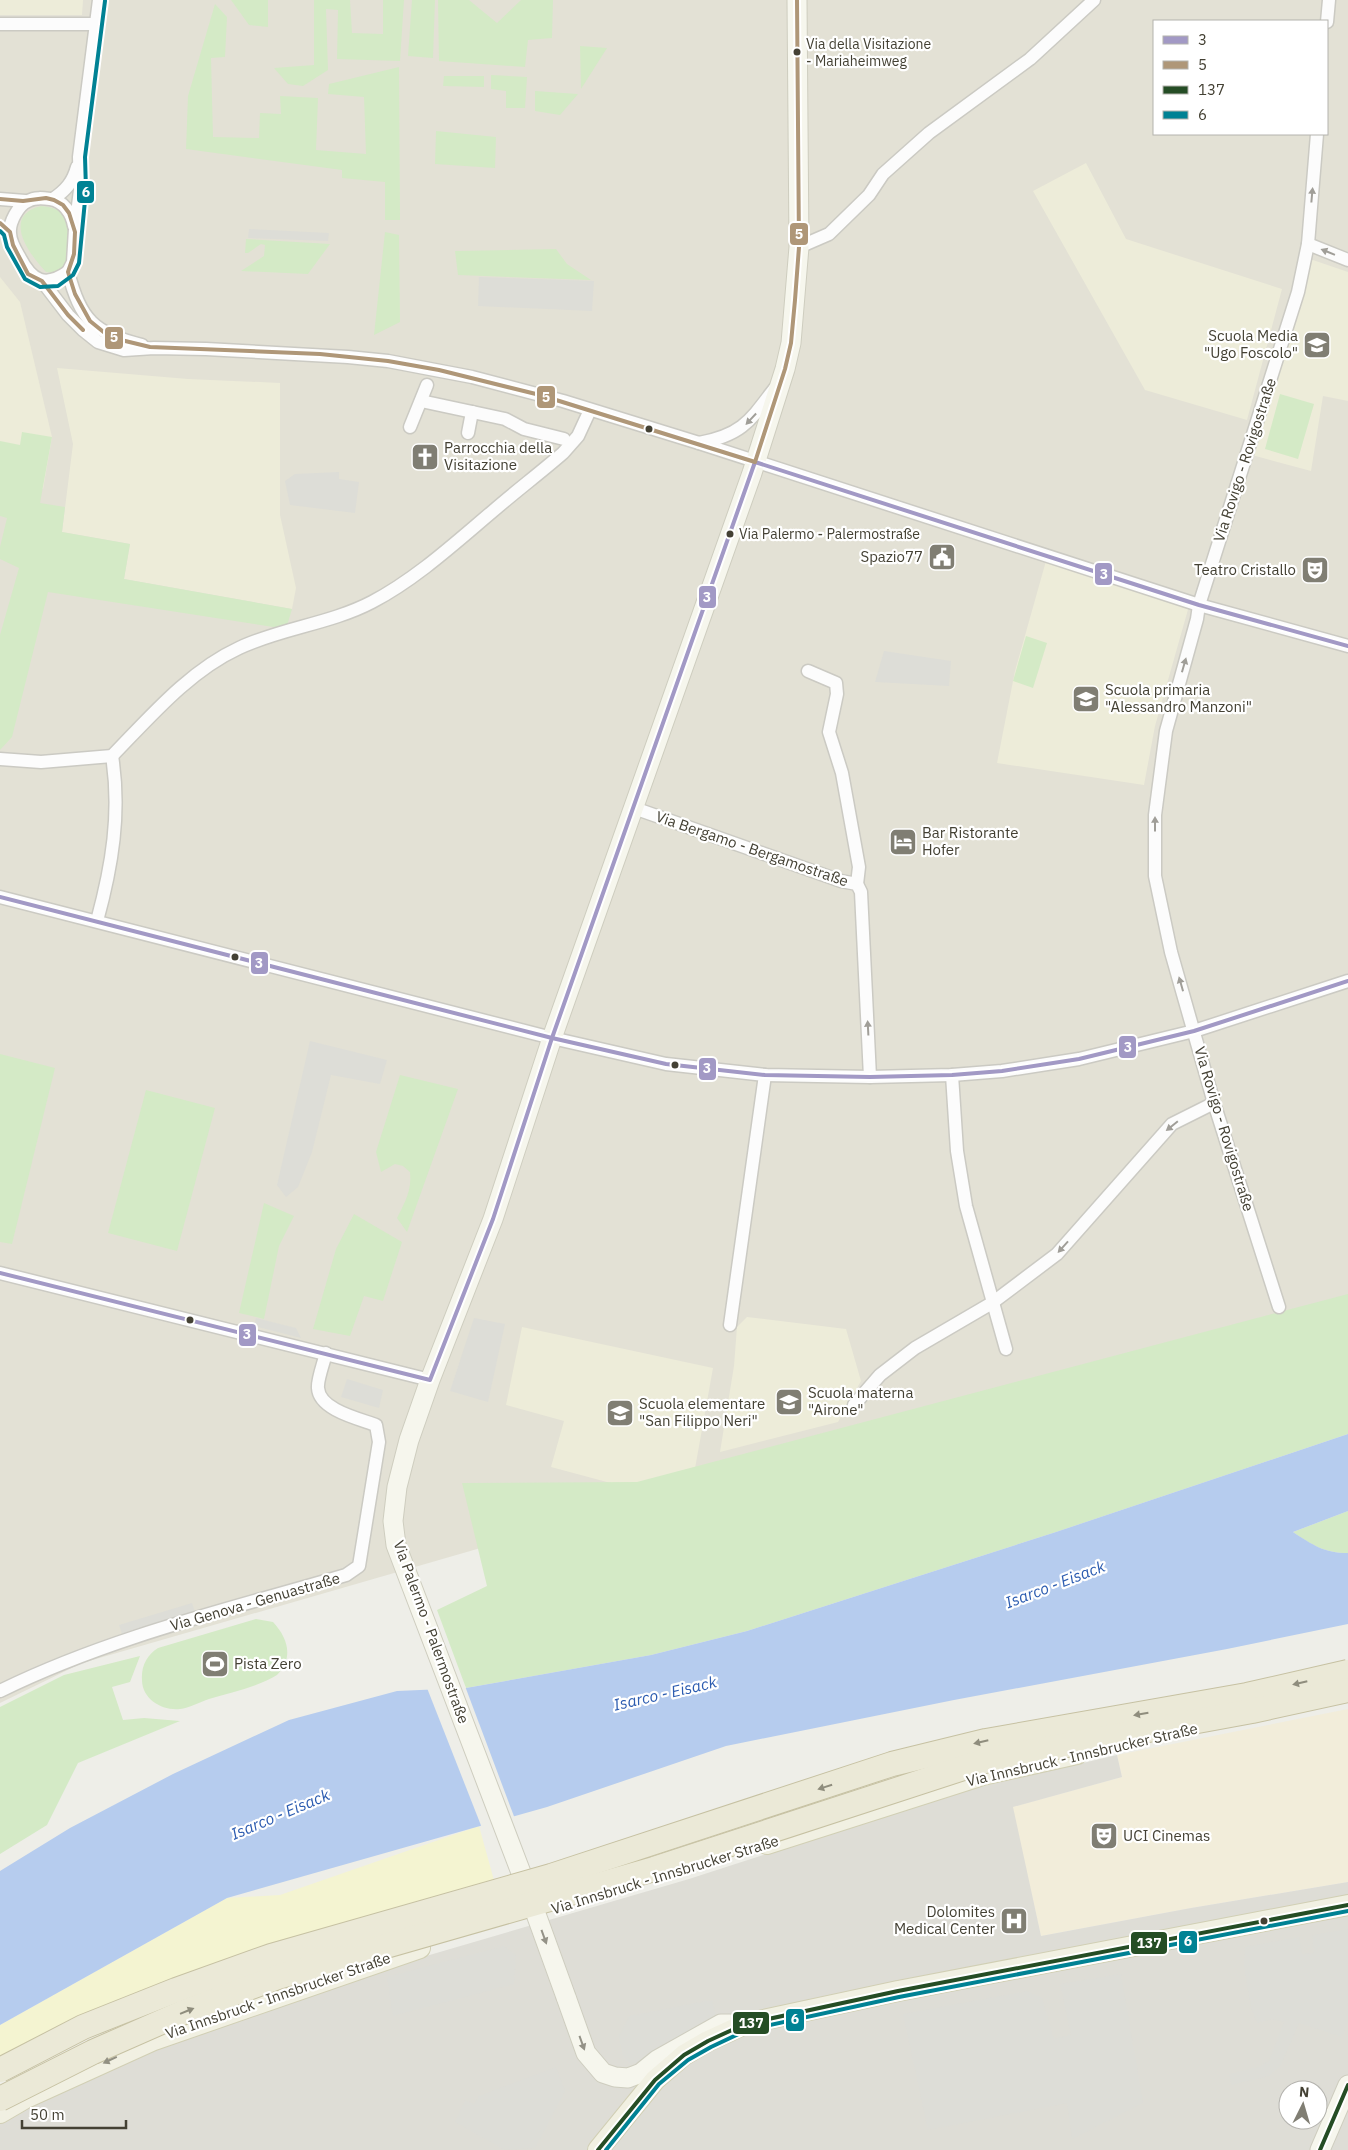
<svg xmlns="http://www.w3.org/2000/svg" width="1348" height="2150" font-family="'IBM Plex Sans',sans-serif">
<rect width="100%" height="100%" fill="#eeeee8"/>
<!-- residential -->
<path fill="#e3e1d5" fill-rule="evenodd" d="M0,0H1348V1298L82,1663L0,1703ZM1154,21H1327V134H1154Z"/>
<!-- commercial -->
<polygon fill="#f2edda" points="1348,1709 1348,1882 1191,1908 1041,1936 1012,1807 1122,1777 1117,1755"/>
<!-- industrial -->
<path fill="#deddd6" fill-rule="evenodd" d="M1117,1755L1122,1777L1013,1807L1041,1936L1191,1908L1348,1882V2150H0V2122L67,2088L160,2045L392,1966L689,1879L955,1793ZM1288,2090H1318V2120H1288Z"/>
<!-- education -->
<g fill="#edecd9">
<polygon points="0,0 83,0 82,15 0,15"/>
<polygon points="1086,163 1126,239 1282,289 1247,420 1145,390 1033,191"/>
<polygon points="1310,259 1348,272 1348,401 1323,396 1311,471 1252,455"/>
<polygon points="0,277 20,302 52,437 43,489 0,480"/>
<polygon points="57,368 188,379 280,383 280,515 296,588 292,609 124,579 130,544 62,532 73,444"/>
<polygon points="1046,561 1189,606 1155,726 1144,785 997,763 1015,671"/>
<polygon points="747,1317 846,1329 861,1381 838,1422 720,1452 734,1366 737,1327"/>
<polygon points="522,1327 713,1368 694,1474 633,1489 551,1467 564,1421 506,1405"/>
</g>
<!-- green -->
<g fill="#d4eac6">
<polygon points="231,0 268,0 268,27 249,25"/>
<polygon points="314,0 350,0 352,33 383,34 383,0 404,0 400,61 337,59 338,10 326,9 328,70 303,86 288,84 274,68 314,65"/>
<polygon points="412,0 435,0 433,58 408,56"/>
<polygon points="438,0 469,0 497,23 521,0 553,0 552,38 528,40 525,67 439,61"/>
<polygon points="215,4 227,17 225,57 211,58 213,137 259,138 260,113 281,114 280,96 318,98 316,150 366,154 364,97 328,94 329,84 399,67 400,220 385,220 385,182 342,178 342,170 186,149 188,96"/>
<polygon points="580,46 607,48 581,89"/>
<polygon points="491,75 527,77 525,108 506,108 506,91 491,89"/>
<polygon points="444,76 484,76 484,87 443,86"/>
<polygon points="535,91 578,94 560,115 535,111"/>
<polygon points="436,131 496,137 495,168 435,164"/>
<path d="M41,206C65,208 69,218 68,241C68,251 67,259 64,268L55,273L46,272C29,254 1,216 41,206Z"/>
<polygon points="385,232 399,235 400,322 374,335"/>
<polygon points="246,239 330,244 308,274 241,271 264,256 265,245 261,244 248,253 245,253"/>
<polygon points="556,249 567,264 591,280 458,275 455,251"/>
<polygon points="1280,394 1314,404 1298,459 1265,449"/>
<polygon points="22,432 52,437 40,503 65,507 62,532 130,544 124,579 292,609 286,629 48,592 12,737 0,750 0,635 19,568 0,559 0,547 7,518 0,516 0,441 20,445"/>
<polygon points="1026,636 1047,643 1033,688 1013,681"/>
<polygon points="0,1054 55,1068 12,1244 0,1242"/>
<path d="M400,1075L458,1089L407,1232L397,1218C405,1202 412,1190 410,1172L403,1166L395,1164L381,1172L376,1152Z"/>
<polygon points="146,1090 215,1108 177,1251 108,1233"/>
<polygon points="264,1203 294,1216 279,1246 264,1319 239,1313"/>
<polygon points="354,1214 402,1242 383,1301 364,1296 350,1336 313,1329 336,1249"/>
<polygon points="1348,1294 1348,1434 1056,1532 747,1631 651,1655 466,1688 437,1610 487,1586 462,1483 637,1482"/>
<path d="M1348,1511V1553C1324,1553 1312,1545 1293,1532Z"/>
<path d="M256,1619L273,1622C288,1638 294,1658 277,1675C258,1687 231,1692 209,1699C200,1702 189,1708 180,1709C162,1711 142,1699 142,1680C141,1666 147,1655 158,1648Z"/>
<polygon points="140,1656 130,1682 112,1687 123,1720 144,1718 180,1721 78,1763 47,1825 0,1854 0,1707 64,1675"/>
</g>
<!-- sand -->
<polygon fill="#f4f4d1" points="479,1826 495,1884 0,2066 0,2025 227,1898 280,1895"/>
<!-- parking -->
<g fill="#ddddd7">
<polygon points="249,229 329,233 328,241 248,238"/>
<polygon points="479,277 594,281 592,311 478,306"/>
<polygon points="339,472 339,479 359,482 355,513 290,505 285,481 295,474"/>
<polygon points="884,651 951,661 949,686 875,682"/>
<polygon points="310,1041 387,1060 380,1084 331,1075 312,1152 298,1187 286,1197 277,1185"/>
<polygon points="256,1318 296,1328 301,1338 254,1326"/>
<polygon points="474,1318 505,1324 488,1402 450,1391"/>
<polygon points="347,1379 383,1390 379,1408 341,1397"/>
<polygon points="192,1603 195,1612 122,1634 119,1625"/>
<polygon points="1348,1929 1348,2020 1342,2037 1299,2023 1280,2067 1269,2076 1231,2085 1229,2074 1258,2067 1269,2061 1284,2022 1272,2019 1257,2023 1251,2007 1244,1967 1245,1947 1299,1937 1302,1954 1314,1953 1312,1935"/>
<polygon points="504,1946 516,1955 514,1984 393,2016 387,1977"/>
<polygon points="1121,1974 1143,2103 1072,2139 1067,2103 928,2130 903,2014 1028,1991 1042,1998 1054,2039 1071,2035 1060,1984"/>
<polygon points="712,2000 718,2022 648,2059 630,2064 623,2057 619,2037 629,2016"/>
<polygon points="556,2067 565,2091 535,2148 505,2150 455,2122 465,2100 474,2104 479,2096"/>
</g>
<!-- water -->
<path fill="#b6ccee" d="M1348,1434V1511L1293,1532C1313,1545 1324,1553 1348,1553V1624L1227,1649L954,1700L726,1746L547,1807L227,1898L0,2025V1871L70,1828L173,1774L289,1720L397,1691L466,1688L651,1655L747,1631L1056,1532Z"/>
<!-- pier -->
<polygon fill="#eeeee8" points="465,1686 515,1819 482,1828 427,1688"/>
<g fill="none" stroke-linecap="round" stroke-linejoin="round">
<!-- street casing -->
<g stroke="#cbcac3" stroke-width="15">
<g id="street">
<polyline points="1327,22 1329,0"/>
<polyline points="0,24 96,24"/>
<polyline points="0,199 25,201"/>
<path d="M53,199C66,190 73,182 77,167"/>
<polyline points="1308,244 1348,260"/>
<polyline points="799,247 829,234 869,195 883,174 929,133 1030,59 1094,0"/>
<polyline points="68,272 73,262 75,229 80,190 79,157 99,0"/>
<path d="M68,272C45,288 32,281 20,258C16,251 10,242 10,233C9,223 18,205 28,201C35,197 43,198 50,199C64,201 72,214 74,226"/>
<path d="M68,272C81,320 93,333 142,345"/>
<polyline points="42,281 68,315 83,330 98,342 124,350 154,348 206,349 348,357 388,361 472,377 563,401 699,443 1199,605 1348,646"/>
<polyline points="421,401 505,419 524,429 564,439"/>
<polyline points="410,427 427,385"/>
<polyline points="468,433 472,412"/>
<path d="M699,443C742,435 750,421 775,388"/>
<polyline points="808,671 836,683 837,694 829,732 842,773 859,867 857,884"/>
<path d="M0,759L41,762L112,756C150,717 189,671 239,648C281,628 330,624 372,602C416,579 455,543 493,511C516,491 540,473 563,453L578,436L590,410"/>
<polyline points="634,808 841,881 857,884 861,892 870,1077"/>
<polyline points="0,897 552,1038 666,1064 765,1075 870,1077 952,1075 1002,1071 1079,1059 1194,1031 1348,981"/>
<path d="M97,921C112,866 121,813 112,756"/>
<polyline points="952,1075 957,1151 966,1206 1006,1349"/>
<polyline points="0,1273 430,1380"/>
<polyline points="1279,1307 1214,1103 1171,952 1155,876 1155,815 1166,731 1197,619 1199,605 1298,292 1308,244 1317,134"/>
<polyline points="730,1325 765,1075"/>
<polyline points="854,1405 880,1375 915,1348 992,1303 1057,1254 1172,1124 1214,1103"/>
<path d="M0,1691C110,1637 230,1609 346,1575L359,1566L379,1442L376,1425C360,1419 319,1410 318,1388C317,1380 324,1362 326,1353"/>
</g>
</g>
<!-- secondary casing -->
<g stroke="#cecdbf" stroke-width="21">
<g id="secondary">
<polyline points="528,1891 396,1545 393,1521 397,1487 409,1440 430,1380 493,1219 552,1038 752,473 785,369 791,343 799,247 797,0"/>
<polyline points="566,1997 586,2053 603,2073 615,2077 628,2078 641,2073 657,2060 721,2024 745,2024"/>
<polyline points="1320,2150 1348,2085"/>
</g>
</g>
<!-- primary casing -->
<g stroke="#d1cfb4" stroke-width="22">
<g id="primary">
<polyline points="767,1844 983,1775 1077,1754"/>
<polyline points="600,1870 660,1858"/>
<polyline points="0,2113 24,2099 154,2040 420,1948"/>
<polyline points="598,2150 655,2080 684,2055 708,2041 745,2024 898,1991 1348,1905"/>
</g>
</g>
<!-- street -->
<use href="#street" stroke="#fcfcfc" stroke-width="12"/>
<!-- secondary -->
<use href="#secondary" stroke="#f6f6ed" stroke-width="19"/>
<!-- primary -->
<use href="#primary" stroke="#f1f0e2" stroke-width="20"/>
<!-- secondary-bridge casing -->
<g stroke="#cecdbf" stroke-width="21" stroke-linecap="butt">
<polyline id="secondary-bridge" points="528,1892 566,1997"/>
</g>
<!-- highway-bridge casing -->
<g stroke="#c6c1a2" stroke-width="26" stroke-linecap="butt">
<g id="highway-bridge">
<polyline points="0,2070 83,2027 176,1990 271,1956 551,1876 892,1764 986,1741 1247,1695 1348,1672"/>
<polyline points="0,2099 93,2052 184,2012 278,1977 654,1869 991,1759 1252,1711 1348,1690"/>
</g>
</g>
<!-- secondary-bridge -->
<use href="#secondary-bridge" stroke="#f6f6ed" stroke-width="19"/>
<!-- highway-bridge -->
<use href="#highway-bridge" stroke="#ebe9d7" stroke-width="24"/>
<!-- bus-1 casing -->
<g stroke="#fff" stroke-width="8">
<g id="bus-1">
<polyline points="0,897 552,1038 666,1064 765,1075 870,1077 952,1075 1002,1071 1079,1059 1194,1031 1348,981"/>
<polyline points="0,1273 430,1380 493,1219 552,1038 755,462 1199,605 1348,646"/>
</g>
</g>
<!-- bus-2 casing -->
<g stroke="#fff" stroke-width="8">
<g id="bus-2">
<polyline points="0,199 23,201 46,198 54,200 63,205 69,213 75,232 74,254 68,272 75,294 90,321 106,334 117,339 150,347 320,354 388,361 439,370 540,395 755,462"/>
<polyline points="0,223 10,232 13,245 28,274 42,281 68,315 83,330"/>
<polyline points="755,462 785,369 791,343 795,300 799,247 797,0"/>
</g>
</g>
<!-- bus-3 casing -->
<g stroke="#fff" stroke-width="8">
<g id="bus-3">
<polyline points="598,2150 655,2080 684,2055 708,2041 745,2024 898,1991 1348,1905"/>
<polyline points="1320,2150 1348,2085"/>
</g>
</g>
<!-- bus-4 casing -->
<g stroke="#fff" stroke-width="8">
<g id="bus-4">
<polyline points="0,231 4,235 7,247 25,279 40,287 58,286 73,275 79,263 86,190 85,157 105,1"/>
<polyline points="606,2150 659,2084 688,2060 711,2047 747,2030 899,1997 1348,1911"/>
</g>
</g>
<!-- bus-1 -->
<use href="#bus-1" stroke="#a299c5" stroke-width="4"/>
<!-- bus-2 -->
<use href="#bus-2" stroke="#af9778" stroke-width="4"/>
<!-- bus-3 -->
<use href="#bus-3" stroke="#254d25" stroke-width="4"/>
<!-- bus-4 -->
<use href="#bus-4" stroke="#008294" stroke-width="4"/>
</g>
<!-- one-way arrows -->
<defs><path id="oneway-solid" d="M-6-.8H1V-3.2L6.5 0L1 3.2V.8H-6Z" transform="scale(1.25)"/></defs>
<g fill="#a09e98">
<use href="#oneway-solid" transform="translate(1312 195) rotate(-85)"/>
<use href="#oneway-solid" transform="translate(1328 252) rotate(-158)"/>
<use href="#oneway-solid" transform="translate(751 419) rotate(133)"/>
<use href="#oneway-solid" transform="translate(1184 665) rotate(-74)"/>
<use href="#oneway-solid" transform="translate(1155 824) rotate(-90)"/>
<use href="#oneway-solid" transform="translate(1181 984) rotate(-106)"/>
<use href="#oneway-solid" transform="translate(868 1028) rotate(-93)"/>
<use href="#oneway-solid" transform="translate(1172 1126) rotate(141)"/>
<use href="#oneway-solid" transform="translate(1063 1247) rotate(132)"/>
</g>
<g fill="#8f8d7d">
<use href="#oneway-solid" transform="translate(1300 1683) rotate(167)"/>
<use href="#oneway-solid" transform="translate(1141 1714) rotate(170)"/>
<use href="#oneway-solid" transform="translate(981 1742) rotate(167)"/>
<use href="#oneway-solid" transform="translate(825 1787) rotate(162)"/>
<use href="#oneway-solid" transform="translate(187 2011) rotate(-22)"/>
</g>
<g fill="#949287">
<use href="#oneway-solid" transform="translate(544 1937) rotate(70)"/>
<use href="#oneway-solid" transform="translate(582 2043) rotate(70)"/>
</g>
<use fill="#929082" href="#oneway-solid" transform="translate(110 2060) rotate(155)"/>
<!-- icons -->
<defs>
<g id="school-square" transform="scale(1.4375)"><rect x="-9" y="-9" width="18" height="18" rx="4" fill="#807e73" stroke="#fff"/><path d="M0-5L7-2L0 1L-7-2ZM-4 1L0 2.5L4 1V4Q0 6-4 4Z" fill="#fff"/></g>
<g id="church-square" transform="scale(1.4375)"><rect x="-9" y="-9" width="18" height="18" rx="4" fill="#807e73" stroke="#fff"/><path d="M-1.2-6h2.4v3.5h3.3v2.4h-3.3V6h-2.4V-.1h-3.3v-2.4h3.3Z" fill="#fff"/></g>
<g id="civic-square" transform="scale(1.4375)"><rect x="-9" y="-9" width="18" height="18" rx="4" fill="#807e73" stroke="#fff"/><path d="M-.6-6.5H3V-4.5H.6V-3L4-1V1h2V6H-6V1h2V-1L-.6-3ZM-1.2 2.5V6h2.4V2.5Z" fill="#fff"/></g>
<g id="theatre-square" transform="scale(1.4375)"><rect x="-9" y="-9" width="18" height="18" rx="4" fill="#807e73" stroke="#fff"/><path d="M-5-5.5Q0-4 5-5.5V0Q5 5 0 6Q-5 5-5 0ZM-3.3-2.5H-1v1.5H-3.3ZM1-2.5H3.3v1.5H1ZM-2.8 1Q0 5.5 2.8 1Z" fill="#fff"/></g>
<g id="hotel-square" transform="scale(1.4375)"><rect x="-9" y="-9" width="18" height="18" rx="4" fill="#807e73" stroke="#fff"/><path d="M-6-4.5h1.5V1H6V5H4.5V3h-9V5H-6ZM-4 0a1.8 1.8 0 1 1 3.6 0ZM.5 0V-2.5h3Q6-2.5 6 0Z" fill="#fff"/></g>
<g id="stadium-square" transform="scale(1.4375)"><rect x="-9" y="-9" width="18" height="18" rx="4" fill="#807e73" stroke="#fff"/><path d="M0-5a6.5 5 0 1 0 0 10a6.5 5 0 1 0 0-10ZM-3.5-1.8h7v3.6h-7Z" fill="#fff"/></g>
<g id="hospital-square" transform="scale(1.4375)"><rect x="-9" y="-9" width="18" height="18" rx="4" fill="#807e73" stroke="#fff"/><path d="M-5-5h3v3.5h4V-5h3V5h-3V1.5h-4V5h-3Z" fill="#fff"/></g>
</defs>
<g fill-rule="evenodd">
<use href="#school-square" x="1317" y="345"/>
<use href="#church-square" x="425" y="457"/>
<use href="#civic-square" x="942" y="557"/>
<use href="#theatre-square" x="1315" y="570"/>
<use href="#school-square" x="1086" y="699"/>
<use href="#hotel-square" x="903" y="842"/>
<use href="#school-square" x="789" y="1402"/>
<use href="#school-square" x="620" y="1413"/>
<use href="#stadium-square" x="215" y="1664"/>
<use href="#theatre-square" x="1104" y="1836"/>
<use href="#hospital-square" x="1014" y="1921"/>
</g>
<!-- markers -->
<g fill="#444134" stroke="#fff" stroke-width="2">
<circle cx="797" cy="52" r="4.5"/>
<circle cx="649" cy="429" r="4.5"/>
<circle cx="730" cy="534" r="4.5"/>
<circle cx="235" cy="957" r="4.5"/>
<circle cx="675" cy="1065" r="4.5"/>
<circle cx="190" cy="1320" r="4.5"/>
<circle cx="1264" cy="1921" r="4.5"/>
</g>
<g text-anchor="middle" stroke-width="4.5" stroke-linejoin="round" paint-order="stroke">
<!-- bus labels -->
<g font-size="14" fill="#444134" stroke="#fff" text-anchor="start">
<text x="806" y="49">Via della Visitazione<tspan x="806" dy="17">- Mariaheimweg</tspan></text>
<text x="739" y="539">Via Palermo - Palermostraße</text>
</g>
<!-- poi labels -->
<g font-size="15" fill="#444134" stroke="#fff" text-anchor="start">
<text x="1298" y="341" text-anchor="end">Scuola Media<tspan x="1298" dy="17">"Ugo Foscolo"</tspan></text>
<text x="444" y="453">Parrocchia della<tspan x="444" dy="17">Visitazione</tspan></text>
<text x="923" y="562" text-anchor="end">Spazio77</text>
<text x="1296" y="575" text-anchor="end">Teatro Cristallo</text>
<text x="1105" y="695">Scuola primaria<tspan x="1105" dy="17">"Alessandro Manzoni"</tspan></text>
<text x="922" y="838">Bar Ristorante<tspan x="922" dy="17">Hofer</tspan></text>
<text x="808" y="1398">Scuola materna<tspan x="808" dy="17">"Airone"</tspan></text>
<text x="639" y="1409">Scuola elementare<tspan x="639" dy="17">"San Filippo Neri"</tspan></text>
<text x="234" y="1669">Pista Zero</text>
<text x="1123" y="1841">UCI Cinemas</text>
<text x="995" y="1917" text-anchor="end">Dolomites<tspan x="995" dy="17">Medical Center</tspan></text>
</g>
<!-- street labels -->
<g font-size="15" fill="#444134" stroke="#fff">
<text transform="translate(1245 460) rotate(-72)" y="5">Via Rovigo - Rovigostraße</text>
<text transform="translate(752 849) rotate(19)" y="5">Via Bergamo - Bergamostraße</text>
<text transform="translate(1224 1129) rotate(73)" y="5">Via Rovigo - Rovigostraße</text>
<text transform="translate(255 1602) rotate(-16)" y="5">Via Genova - Genuastraße</text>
<text transform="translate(431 1632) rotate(70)" y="5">Via Palermo - Palermostraße</text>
<text transform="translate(1082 1755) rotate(-13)" y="5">Via Innsbruck - Innsbrucker Straße</text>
<text transform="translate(665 1875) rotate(-17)" y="5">Via Innsbruck - Innsbrucker Straße</text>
<text transform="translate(278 1996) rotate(-19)" y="5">Via Innsbruck - Innsbrucker Straße</text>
</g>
<!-- water labels -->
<g font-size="16" font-style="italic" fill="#2c5cb0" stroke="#fff">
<text transform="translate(1055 1584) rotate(-21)" y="6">Isarco - Eisack</text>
<text transform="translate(665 1693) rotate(-13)" y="6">Isarco - Eisack</text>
<text transform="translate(280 1814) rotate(-23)" y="6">Isarco - Eisack</text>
</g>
</g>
<g stroke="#fff" stroke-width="2">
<rect x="76" y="180" width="19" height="24" rx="5" fill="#008294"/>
<rect x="789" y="222" width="20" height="24" rx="5" fill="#af9778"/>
<rect x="104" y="326" width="20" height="24" rx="5" fill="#af9778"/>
<rect x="536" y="385" width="20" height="24" rx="5" fill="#af9778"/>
<rect x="1094" y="562" width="19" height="24" rx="5" fill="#a299c5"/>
<rect x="698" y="585" width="19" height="24" rx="5" fill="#a299c5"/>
<rect x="250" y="951" width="19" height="24" rx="5" fill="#a299c5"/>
<rect x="1118" y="1035" width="19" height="24" rx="5" fill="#a299c5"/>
<rect x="698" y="1057" width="19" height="24" rx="5" fill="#a299c5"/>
<rect x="238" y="1323" width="19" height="24" rx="5" fill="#a299c5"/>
<rect x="1178" y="1930" width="20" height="24" rx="5" fill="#008294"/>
<rect x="1130" y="1931" width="38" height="24" rx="5" fill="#254d25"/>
<rect x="785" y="2008" width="20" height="24" rx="5" fill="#008294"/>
<rect x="732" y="2011" width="38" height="24" rx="5" fill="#254d25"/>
</g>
<g font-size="14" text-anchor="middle" font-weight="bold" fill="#fff">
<text x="86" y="197">6</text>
<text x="799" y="239">5</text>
<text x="114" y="342">5</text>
<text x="546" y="402">5</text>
<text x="1104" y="579">3</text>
<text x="707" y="602">3</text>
<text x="259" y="968">3</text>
<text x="1128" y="1052">3</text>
<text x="707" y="1073">3</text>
<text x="247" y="1339">3</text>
<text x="1188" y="1946">6</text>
<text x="1149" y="1948">137</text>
<text x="795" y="2024">6</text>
<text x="751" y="2028">137</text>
</g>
<!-- legend -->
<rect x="1153" y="20" width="175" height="115" fill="#ffffff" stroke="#b4b3ae"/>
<rect x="1163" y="36" width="25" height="8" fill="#a299c5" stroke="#b4b3ae"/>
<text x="1198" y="45" font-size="15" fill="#444134">3</text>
<rect x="1163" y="61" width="25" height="8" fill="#af9778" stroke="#b4b3ae"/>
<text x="1198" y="70" font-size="15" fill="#444134">5</text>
<rect x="1163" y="86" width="25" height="8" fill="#254d25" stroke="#b4b3ae"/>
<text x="1198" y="95" font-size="15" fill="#444134">137</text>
<rect x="1163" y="111" width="25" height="8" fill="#008294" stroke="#b4b3ae"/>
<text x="1198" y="120" font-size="15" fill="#444134">6</text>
<!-- north arrow -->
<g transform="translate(1303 2105) rotate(5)"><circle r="24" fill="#ffffff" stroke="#b4b3ae"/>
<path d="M0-4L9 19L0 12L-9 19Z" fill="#807e73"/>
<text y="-8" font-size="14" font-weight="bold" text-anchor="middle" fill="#444134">N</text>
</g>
<!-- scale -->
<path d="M22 2120v8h104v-8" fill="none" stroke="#444134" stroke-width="2.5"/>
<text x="30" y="2120" font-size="15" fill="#444134" stroke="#ffffff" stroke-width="4" paint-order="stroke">50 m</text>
</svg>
